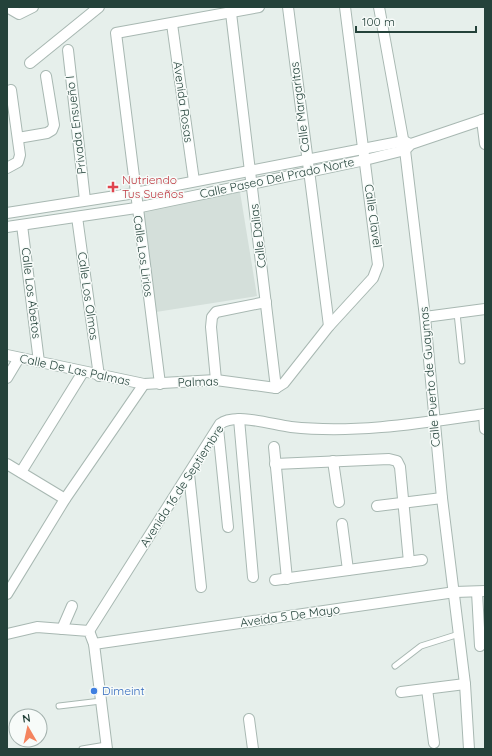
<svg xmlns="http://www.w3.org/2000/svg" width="492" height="756" font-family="Quicksand,sans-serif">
<rect width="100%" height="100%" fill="#e6efeb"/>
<!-- built -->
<polygon fill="#d4dfda" points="240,192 257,296 156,312 140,212"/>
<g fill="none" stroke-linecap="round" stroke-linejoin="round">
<!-- service casing -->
<g stroke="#a8b8b2" stroke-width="7">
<g id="service">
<polyline points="457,313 462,361"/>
<polyline points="395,666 421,646 459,634"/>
<polyline points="59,706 101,701"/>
<polyline points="82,749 106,745"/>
</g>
</g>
<!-- minor casing -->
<g stroke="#a8b8b2" stroke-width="12">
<g id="minor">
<polyline points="7,7 19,14 33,7"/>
<polyline points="288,7 329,326"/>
<polyline points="379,7 405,150 425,317 442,498 465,684 469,749"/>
<polyline points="231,13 276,388"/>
<polyline points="172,24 194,181"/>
<polyline points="68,50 85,200"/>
<polyline points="30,63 99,7"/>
<polyline points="482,120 485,144"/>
<polyline points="18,138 47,133 52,130 54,125 46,76"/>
<polyline points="7,168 18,162 20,155 11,90"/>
<polyline points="7,213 135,193 404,141 410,144"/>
<polyline points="77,217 99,376"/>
<polyline points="22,225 39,362"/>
<polyline points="7,227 136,208 365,160 405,150 411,144 485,119"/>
<polyline points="425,317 485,309"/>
<polyline points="7,355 144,384 216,380 276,388"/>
<polyline points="7,378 19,358"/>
<polyline points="216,380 211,327 212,317 216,312 266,302"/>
<polyline points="160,384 116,33 259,7"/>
<polyline points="276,388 284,383 329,326 373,278 378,265 345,7"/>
<polyline points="484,414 485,429"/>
<polyline points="239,419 253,577"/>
<polyline points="218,428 228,527"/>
<polyline points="274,447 287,579"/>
<polyline points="333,461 339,502"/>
<polyline points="7,464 65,499"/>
<polyline points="275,464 389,459 397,461 400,467 409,562"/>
<polyline points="21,472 83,372"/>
<polyline points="189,474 201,587"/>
<polyline points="377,506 442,498"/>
<polyline points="342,524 348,570"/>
<polyline points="275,580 422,560"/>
<polyline points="477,592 480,646"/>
<polyline points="7,594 65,499 144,384"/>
<polyline points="62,629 72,606"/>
<path d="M89,631L220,424C235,412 273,425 291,427C355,434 422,423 485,414"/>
<polyline points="7,634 37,627 89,631 94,644 107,749"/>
<polyline points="94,644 455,592 485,591"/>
<polyline points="427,689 434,743"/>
<polyline points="401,692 465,684"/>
<polyline points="249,719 253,749"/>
</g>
</g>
<!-- service -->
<use href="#service" stroke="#fff" stroke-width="5"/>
<!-- minor -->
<use href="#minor" stroke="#fff" stroke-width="10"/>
</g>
<!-- markers -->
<path fill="#e0444e" stroke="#f7fbf9" stroke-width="1.5" d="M111 181h4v4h4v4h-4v4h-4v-4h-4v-4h4z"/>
<circle fill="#3f7fe0" stroke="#f7fbf9" stroke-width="1.5" cx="94" cy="691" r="4"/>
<g text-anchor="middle" stroke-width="3" stroke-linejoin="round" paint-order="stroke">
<!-- street labels -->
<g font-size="12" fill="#24423a" stroke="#f7fbf9">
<text transform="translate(183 102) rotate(82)" y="4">Avenida Rosas</text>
<text transform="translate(300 107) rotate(-97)" y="4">Calle Margaritas</text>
<text transform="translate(76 125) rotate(-97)" y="4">Privada Ensueño I</text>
<text transform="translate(277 178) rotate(-12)" y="4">Calle Paseo Del Prado Norte</text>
<text transform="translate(373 216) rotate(82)" y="4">Calle Clavel</text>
<text transform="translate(258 236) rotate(-97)" y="4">Calle Dalias</text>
<text transform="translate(143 256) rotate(82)" y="4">Calle Los Lirios</text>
<text transform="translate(31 293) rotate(83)" y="4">Calle Los Abetos</text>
<text transform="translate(88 296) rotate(82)" y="4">Calle Los Olmos</text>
<text transform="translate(75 370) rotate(12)" y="4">Calle De Las Palmas</text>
<text transform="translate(430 377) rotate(-95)" y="4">Calle Puerto de Guaymas</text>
<text transform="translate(198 382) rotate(-2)" y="4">Palmas</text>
<text transform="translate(182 486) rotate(-57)" y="4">Avenida 16 de Septiembre</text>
<text transform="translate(290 616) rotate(-8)" y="4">Aveida 5 De Mayo</text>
</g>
<!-- health labels -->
<g font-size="12" fill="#be3a42" stroke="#f7fbf9" text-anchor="start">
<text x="122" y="184">Nutriendo<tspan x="122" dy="14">Tus Sueños</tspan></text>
</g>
<!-- shop labels -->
<g font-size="12" fill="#366cbe" stroke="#f7fbf9" text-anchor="start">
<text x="102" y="695">Dimeint</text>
</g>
</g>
<!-- border -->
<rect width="492" height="756" fill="none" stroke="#24423a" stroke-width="16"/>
<!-- north arrow -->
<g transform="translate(28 728) rotate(351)"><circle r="19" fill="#f7fbf9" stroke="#a3b1ad"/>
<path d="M0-3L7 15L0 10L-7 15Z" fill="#f4845f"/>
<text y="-6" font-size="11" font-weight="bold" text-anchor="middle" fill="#24423a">N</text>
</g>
<!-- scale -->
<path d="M356 26v6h120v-6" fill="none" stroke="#24423a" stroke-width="2"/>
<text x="362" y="26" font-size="12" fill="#24423a" stroke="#f7fbf9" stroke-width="3" paint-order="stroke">100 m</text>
</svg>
